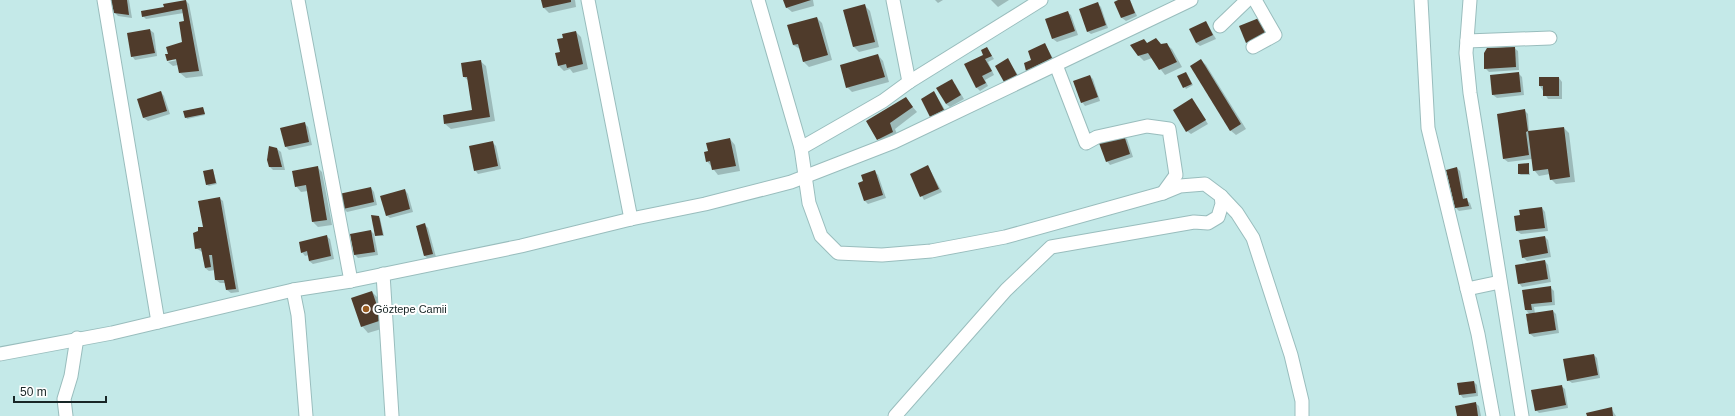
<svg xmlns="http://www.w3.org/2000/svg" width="1735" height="416" font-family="Arial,sans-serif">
<rect width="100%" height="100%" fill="#c4e9e8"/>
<!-- shadow -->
<g fill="#0003">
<polygon points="112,0 129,0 132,18 118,16 115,13"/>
<polygon points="185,0 189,4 203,76 186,78 180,73 178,65 173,66 168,62 177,60 172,59 169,55 185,43 186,21 184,13 146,19 143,16"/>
<polygon points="542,0 575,0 576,7 549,13 544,8"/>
<polygon points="784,0 813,0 814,6 792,12 786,7"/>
<polygon points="935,0 943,0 938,3"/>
<polygon points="991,0 1009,0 998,7"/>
<polygon points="1121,0 1130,0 1137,16 1126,21 1122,18 1116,2"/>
<polygon points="1097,3 1101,7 1108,28 1091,34 1087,31"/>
<polygon points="864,5 870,11 879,47 859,52 854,47 845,11"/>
<polygon points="1067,12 1071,15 1078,35 1057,42 1053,39"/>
<polygon points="817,18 822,23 832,60 809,67 803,61 800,49 793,45"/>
<polygon points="1206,22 1216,39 1200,46 1196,43"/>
<polygon points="150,30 154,33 157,56 135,60 132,56"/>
<polygon points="576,32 581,37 588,69 573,73 570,69 564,71 559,66 564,38"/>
<polygon points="1147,43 1162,45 1166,44 1172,49 1182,67 1165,75 1152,58 1144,61 1139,56"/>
<polygon points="1045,44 1055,62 1030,74 1027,71 1025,64 1032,60"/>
<polygon points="987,48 994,59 988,62 994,75 985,80 988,86 980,91 976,87"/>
<polygon points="1514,48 1518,51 1519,70 1489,72 1485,68"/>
<polygon points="878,55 883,61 889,82 852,92 847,87"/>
<polygon points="1008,60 1020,78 1008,85 1005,81"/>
<polygon points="1201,60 1206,65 1246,129 1236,135 1230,130"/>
<polygon points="480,61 486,66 495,121 451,129 445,124 474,111 469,81 464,77"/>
<polygon points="1518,73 1522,77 1524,95 1497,98 1493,95 1492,76"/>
<polygon points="1187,74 1193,85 1186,89 1178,77"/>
<polygon points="1090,76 1093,79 1100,101 1085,106 1082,102"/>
<polygon points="1559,78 1562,82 1562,99 1548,99 1540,86"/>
<polygon points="955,84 964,99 950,107 946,104"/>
<polygon points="161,92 164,96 170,114 148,121 144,118 139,99"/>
<polygon points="934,92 947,113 935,120 922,99"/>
<polygon points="906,99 917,112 895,129 898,137 883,145 868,122"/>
<polygon points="1192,100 1208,124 1191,134 1187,131"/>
<polygon points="203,108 205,115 187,119 186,117"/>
<polygon points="1524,110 1528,114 1529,132 1564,128 1569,133 1575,182 1556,184 1551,179 1550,174 1539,176 1534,170 1532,159 1508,162 1504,159"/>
<polygon points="305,124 308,127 312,145 289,150 286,147"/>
<polygon points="1123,136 1127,139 1133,157 1110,165 1107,161"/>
<polygon points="730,139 735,145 740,171 718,175 707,161"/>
<polygon points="493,143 496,146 501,169 478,174 475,170"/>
<polygon points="277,149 281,152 285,170 273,170 270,167"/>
<polygon points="1528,164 1530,175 1521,175 1519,174"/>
<polygon points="928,166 942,192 924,200 911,174"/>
<polygon points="317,167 322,172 332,225 318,227 313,222 308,191 301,192 296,186"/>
<polygon points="1457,168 1460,171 1465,199 1470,203 1472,209 1459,211 1456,208"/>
<polygon points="213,170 217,184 209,186 207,185"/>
<polygon points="874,171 878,175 886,198 868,204 865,201 859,183 864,182"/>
<polygon points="371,188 374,192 377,205 347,212 343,208"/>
<polygon points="405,190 408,194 413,212 390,218 386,215"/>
<polygon points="219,198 223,201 239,292 231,293 227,290 225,283 220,283 216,280 215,270 209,271 205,268 202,252 196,248"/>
<polygon points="1542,208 1545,212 1548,231 1521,234 1517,231"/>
<polygon points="372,216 380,218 384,236 376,236"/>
<polygon points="425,225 428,228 436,257 428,259 425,256 417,227"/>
<polygon points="371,231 374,234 378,255 358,258 355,255 351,235"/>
<polygon points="326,236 330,239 334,259 313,264 309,261 309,255 305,256 302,252"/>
<polygon points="1545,237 1548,240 1551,257 1527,261 1523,257"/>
<polygon points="1545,261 1548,265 1551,282 1522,287 1519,283"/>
<polygon points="1550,287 1554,291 1555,305 1534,307 1535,314 1553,311 1556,314 1559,333 1534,337 1530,334 1530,315 1526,310 1523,291"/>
<polygon points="372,292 379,299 388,327 368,333 362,326"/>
<polygon points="1594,355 1597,358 1600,378 1572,383 1568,380"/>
<polygon points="1474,382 1477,385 1478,396 1463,398 1460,394"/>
<polygon points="1561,386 1565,389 1568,408 1539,413 1536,410"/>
<polygon points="1475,403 1479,406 1481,416 1458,416"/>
<polygon points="1611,408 1616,416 1588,416"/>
</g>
<!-- building -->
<g fill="#4f3b2b">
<polygon points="111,0 127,0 129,15 114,13"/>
<polygon points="186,0 199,71 179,73 176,59 167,61 165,54 168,54 166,47 182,42 179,22 184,21 182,9 142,17 141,11 164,7 163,4"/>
<polygon points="541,0 571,0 571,2 543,8"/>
<polygon points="783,0 811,0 786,8"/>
<polygon points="1118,0 1130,0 1135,13 1121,18 1114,2"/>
<polygon points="1098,2 1106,25 1087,32 1079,9"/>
<polygon points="865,4 875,42 853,47 843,10"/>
<polygon points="1068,11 1075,31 1052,39 1045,19"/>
<polygon points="817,17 828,55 803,62 798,44 793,45 787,25"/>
<polygon points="1259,18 1266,34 1246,43 1239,26"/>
<polygon points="1206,21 1213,35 1196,43 1189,29"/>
<polygon points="150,29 155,53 131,57 127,33"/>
<polygon points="576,31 583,64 567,68 566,64 558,66 555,53 560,52 557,39 563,38 562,34"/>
<polygon points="1156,38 1161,44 1167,43 1177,62 1159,70 1148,53 1138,56 1130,45 1144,39 1147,43"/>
<polygon points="1045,43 1052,58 1026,71 1024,63 1031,60 1028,51"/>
<polygon points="987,47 992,56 985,59 992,71 982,76 986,83 976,88 964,64 983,55 981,50"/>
<polygon points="1515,47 1516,67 1484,69 1484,53 1487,48"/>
<polygon points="878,54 885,77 846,88 840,65"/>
<polygon points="1008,58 1017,75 1004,82 995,66"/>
<polygon points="1201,59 1241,124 1230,131 1190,66"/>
<polygon points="481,60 490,117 444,124 443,115 472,110 467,77 463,77 461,63"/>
<polygon points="1186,72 1192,84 1183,88 1177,76"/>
<polygon points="1519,72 1521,92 1492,95 1490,75"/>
<polygon points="1090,75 1098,97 1081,103 1073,81"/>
<polygon points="1539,77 1559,77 1559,96 1543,96 1543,86 1539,86"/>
<polygon points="952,79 961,95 946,104 936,88"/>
<polygon points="161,91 167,111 143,118 137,99"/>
<polygon points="934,91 944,110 930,117 921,99"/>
<polygon points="906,97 913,107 890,123 893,132 877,140 866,121"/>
<polygon points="1192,98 1206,120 1186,132 1173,110"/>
<polygon points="203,107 205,114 185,118 183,111"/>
<polygon points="1525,109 1528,131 1564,127 1570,177 1550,180 1548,169 1533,171 1528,131 1526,132 1529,155 1503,159 1497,114"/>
<polygon points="305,122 309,142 285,147 280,128"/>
<polygon points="1124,135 1130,154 1106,162 1099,143"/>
<polygon points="730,138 736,166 712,170 710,161 706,162 704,152 708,151 706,143"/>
<polygon points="493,141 498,166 474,171 469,146"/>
<polygon points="269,146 277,148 282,167 269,167 267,160"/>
<polygon points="1529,163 1529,174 1518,174 1518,164"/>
<polygon points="928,165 939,189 920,197 910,174"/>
<polygon points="318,166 327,220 312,222 306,185 295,187 292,171"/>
<polygon points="1457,167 1463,199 1467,198 1469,206 1455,208 1446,170"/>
<polygon points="213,169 216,183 206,185 203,171"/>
<polygon points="875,170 883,195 864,201 858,183 863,181 861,175"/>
<polygon points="371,187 374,202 343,209 339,194"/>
<polygon points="405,189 410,209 386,216 380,196"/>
<polygon points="220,197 236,289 226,290 224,280 215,280 212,255 209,255 211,267 205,268 201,248 195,249 193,233 198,231 198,227 203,227 198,201"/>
<polygon points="1542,207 1545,228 1516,231 1514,216 1520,215 1519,210"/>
<polygon points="371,215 379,216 383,235 375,236"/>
<polygon points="425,223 433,254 424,256 416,226"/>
<polygon points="371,230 375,252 354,255 350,234"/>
<polygon points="327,235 331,256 309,261 307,251 301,253 299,242"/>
<polygon points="1545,236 1548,253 1522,258 1519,240"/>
<polygon points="1545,260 1548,279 1518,284 1515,265"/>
<polygon points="1551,286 1552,302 1531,304 1532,310 1525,310 1522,290"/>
<polygon points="372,291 382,320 361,327 351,298"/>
<polygon points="1553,310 1556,330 1529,334 1526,314"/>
<polygon points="1594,354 1598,375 1567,381 1563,359"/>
<polygon points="1474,381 1476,393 1459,395 1457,383"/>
<polygon points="1562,385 1566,405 1535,411 1531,390"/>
<polygon points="1476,402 1478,416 1457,416 1455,406"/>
<polygon points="1612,407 1613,416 1587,416 1586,413"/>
</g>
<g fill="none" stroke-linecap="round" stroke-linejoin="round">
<!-- minor casing -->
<g stroke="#99bdbd" stroke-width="15">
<g id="minor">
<polyline points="104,0 158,322"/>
<polyline points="298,0 351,281"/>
<polyline points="588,0 631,219"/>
<polyline points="758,0 801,148 809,203 821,236 838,253 882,255 931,251 1005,237 1163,193 1180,186 1205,184 1221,196 1222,204 1218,217 1208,223 1194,222 1051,247 1006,290 895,416"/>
<polyline points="893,0 909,82"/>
<polyline points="1421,0 1428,128 1478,334 1493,416"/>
<polyline points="1470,0 1466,53 1470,93 1522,416"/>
<polyline points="1220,26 1247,0"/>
<polyline points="1467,41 1550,38"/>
<polyline points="1253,47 1275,35 1255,0"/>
<polyline points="1056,65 1086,143 1097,137 1147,126 1169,129 1176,175 1163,193"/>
<polyline points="801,148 883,101 909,82 1041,0"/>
<polyline points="1221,196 1237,213 1253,238 1291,355 1302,401 1302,416"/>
<polyline points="383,274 392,416"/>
<polyline points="1467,289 1500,282"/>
<polyline points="293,290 298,315 306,416"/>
<polyline points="0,354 112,333 293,290 351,281 521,246 631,219 705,204 791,182 894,142 1191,0"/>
<polyline points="66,416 64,399 71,376 77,338"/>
</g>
</g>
<!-- minor -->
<use href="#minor" stroke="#fff" stroke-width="13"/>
</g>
<!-- markers -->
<circle fill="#9a5c21" stroke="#fff" stroke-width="1.5" cx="366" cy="309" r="4"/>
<g text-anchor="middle" stroke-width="4" stroke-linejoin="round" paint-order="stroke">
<!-- poi labels -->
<g font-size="11" fill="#182626" stroke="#fff" text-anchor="start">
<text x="374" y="313">Göztepe Camii</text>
</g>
</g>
<!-- scale -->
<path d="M14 396v6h92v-6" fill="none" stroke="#182626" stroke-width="2"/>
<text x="20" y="396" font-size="12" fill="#182626" stroke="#ffffff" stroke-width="3" paint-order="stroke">50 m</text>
</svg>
